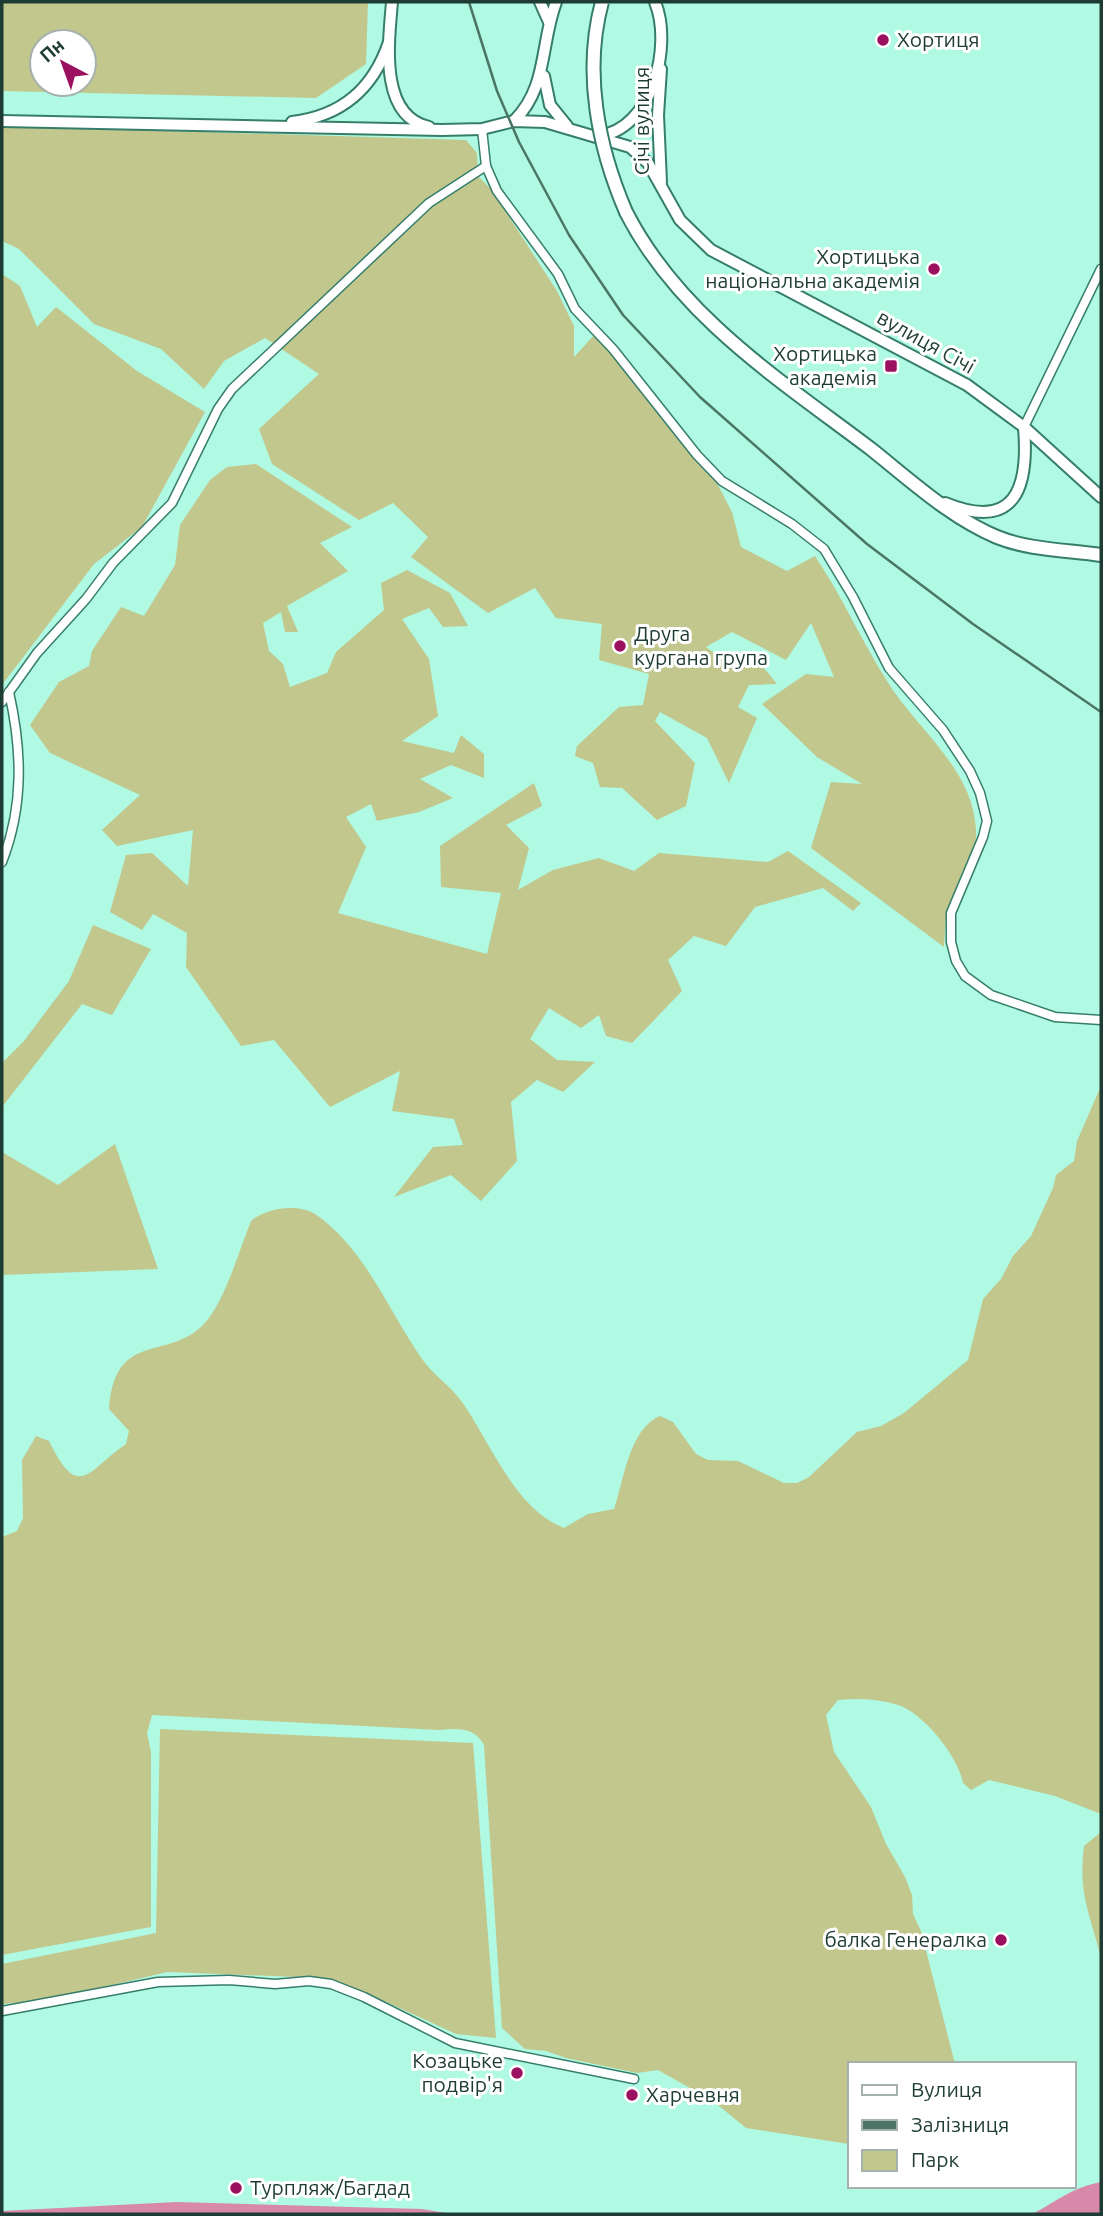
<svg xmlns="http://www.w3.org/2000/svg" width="1103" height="2216" font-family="Ubuntu,sans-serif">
<rect width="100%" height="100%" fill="#b0f9e2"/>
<!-- green -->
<g fill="#c1c78d" fill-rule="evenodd">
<path d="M2,2H368L366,64L316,98L2,91ZM84,42V84H42V42Z"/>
<path d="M2,126L466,140L477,153L478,176L491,189L557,291L574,326V357L597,332L709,468L732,512L741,547L787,571L815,556C842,596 861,640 887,681C917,730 973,768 976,830C978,855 961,878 951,900C945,913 945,933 944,947L811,848L831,782L862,784L817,757L762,704L806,674L834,677L811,623L786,660L732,632L706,647L727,663L754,656L777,684L749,685L738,707L757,718L729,783L707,738L660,712L655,721L695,763L686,806L657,820L622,788L600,787L593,763L575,756L577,746L619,707L643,705L649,674L599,660L602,624L556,618L535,588L488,613L411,557L428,537L393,503L359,520L272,464L259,429L319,374L265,338L224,361L204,389L161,349L94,324L19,249L2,241Z"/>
<polygon points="2,274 20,286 37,327 56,307 137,371 205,412 142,527 94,564 2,685"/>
<polygon points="256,464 352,527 320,543 348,571 287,606 298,632 285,632 281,612 263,623 269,651 283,664 290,687 327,673 336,652 384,610 381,583 407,570 450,593 468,626 443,627 429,608 402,619 429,659 438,716 402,741 454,753 461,735 484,754 484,778 451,765 420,779 453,798 419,812 377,821 371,804 346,817 366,847 338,913 487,954 501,893 441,887 440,846 534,783 542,806 506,825 529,848 518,890 553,870 599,858 634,871 659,853 768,862 788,851 861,903 853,911 823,888 755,907 726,946 694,936 668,960 682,991 632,1043 606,1036 599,1015 581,1028 549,1008 530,1039 557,1060 595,1062 563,1092 537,1080 511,1102 517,1161 481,1201 451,1175 394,1197 433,1147 463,1145 454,1119 392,1111 400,1071 330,1107 274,1040 241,1046 186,967 187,933 153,914 142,930 110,912 126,855 152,853 188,886 193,830 117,846 102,830 140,795 50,753 30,725 59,682 89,666 92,651 121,607 144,616 175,565 180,525 210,480 227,467"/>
<polygon points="93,925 151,949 112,1015 82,1004 2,1107 2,1063 24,1041 69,981"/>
<path d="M1101,1086V1814L1055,1796L989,1780L971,1790L963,1783C959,1758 924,1713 898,1705C879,1699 859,1698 838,1700L826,1715L834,1752L871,1807L886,1844L905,1877L912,1895L913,1914L921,1931L955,2064H849V2144L746,2128L713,2101L658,2070L637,2073L566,2058L546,2051L525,2049L502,2028L484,1745C475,1727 457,1728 440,1730L152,1715L147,1733L151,1752V1927L2,1955V1537L17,1531L23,1518L22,1460L36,1436L49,1441C79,1502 87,1471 126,1444L129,1431L109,1409C115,1329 168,1362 204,1324C225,1301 239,1251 251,1221C266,1208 297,1203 315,1214C365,1248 389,1312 422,1359C433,1375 451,1386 462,1402C491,1443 514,1508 564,1528L588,1514L614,1509C624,1480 629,1429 660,1416L673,1422L696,1454L708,1460L738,1461L784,1483H797L809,1477L857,1432L881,1426L904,1413L968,1360L983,1299L1001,1279L1013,1256L1031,1236L1053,1188L1056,1175L1074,1161L1077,1141Z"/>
<polygon points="115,1144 158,1269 2,1275 2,1152 58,1185"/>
<polygon points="160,1729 473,1743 496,2038 456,2034 369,1994 322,1978 167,1972 45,2001 2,2004 2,1964 156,1933"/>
<path d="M1101,1832V1958C1090,1913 1078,1895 1084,1846Z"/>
</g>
<!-- water -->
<g fill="#d889aa">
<path d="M1101,2182V2214H1032C1060,2200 1068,2189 1101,2182Z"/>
<polygon points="176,2202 422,2209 452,2214 2,2214 2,2211"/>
</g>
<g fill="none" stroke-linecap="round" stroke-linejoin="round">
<!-- street casing -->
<g stroke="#367e6b" stroke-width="11">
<g id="street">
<polyline points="482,129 486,166 497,191 558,274 575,309 613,349 697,455 722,481 792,524 824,549 853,597 889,668 943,730 970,771 980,793 987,821 983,837 951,913 951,942 956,961 965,976 991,995 1055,1017 1101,1020"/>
<polyline points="1024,427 1101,269"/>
<polyline points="2,702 37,653 86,599 113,563 172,503 218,409 232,389 429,203 486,166"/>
<path d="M2,862C24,806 22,750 9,692"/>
<polyline points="2,2011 158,1982 229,1980 275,1984 309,1981 331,1984 364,1997 455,2043 634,2079"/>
</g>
</g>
<!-- secondary casing -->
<g stroke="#367e6b" stroke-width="14">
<g id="secondary">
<path d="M392,2C389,40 378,116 429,127"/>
<polyline points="540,2 549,22"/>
<polyline points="661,69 658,115 661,182"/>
<polyline points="544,76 550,105 567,126"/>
<polyline points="2,121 442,130 482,129 514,121 545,122 630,147 648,163 680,220 711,250 967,385 1024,427 1101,497"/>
<path d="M514,121C548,87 540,45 556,2"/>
<path d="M292,122C342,116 373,89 389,42"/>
<path d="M598,136C652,130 673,46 655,2"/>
<path d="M945,503C1016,532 1029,487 1024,427"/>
</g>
</g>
<!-- primary casing -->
<g stroke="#367e6b" stroke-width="16">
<path id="primary" d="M626,212C679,316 780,380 871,449C910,480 951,518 997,537C1029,550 1067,550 1101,555"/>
</g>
<!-- street -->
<use href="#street" stroke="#fff" stroke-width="8"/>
<!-- secondary -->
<use href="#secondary" stroke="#fff" stroke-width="10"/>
<!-- primary -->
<use href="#primary" stroke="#fff" stroke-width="12"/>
<!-- rail -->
<polyline stroke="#4a7567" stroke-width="2.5" points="469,2 497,91 519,142 569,235 623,315 700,397 867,544 973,624 1101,712"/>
<!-- primary-bridge casing -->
<g stroke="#367e6b" stroke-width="16" stroke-linecap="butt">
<path id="primary-bridge" d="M602,2C583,72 598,147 626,212"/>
</g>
<!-- primary-bridge -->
<use href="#primary-bridge" stroke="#fff" stroke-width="12"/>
</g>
<!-- markers -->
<g fill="#9c1060" stroke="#fff" stroke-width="2.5">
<circle cx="883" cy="40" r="7"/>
<circle cx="934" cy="269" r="7"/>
<rect x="884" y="359" width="14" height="14" rx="3.5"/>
<circle cx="620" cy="646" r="7"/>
<circle cx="1001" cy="1940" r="7"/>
<circle cx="517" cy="2073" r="7"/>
<circle cx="632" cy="2095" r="7"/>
<circle cx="236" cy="2188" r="7"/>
</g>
<g text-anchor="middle" stroke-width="6" stroke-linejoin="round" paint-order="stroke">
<!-- poi labels -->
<g font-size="21" fill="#1e3c33" stroke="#fff" text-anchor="start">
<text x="897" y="47">Хортиця</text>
<text x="920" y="264" text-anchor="end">Хортицька<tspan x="920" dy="24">національна академія</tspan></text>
<text x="877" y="361" text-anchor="end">Хортицька<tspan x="877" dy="24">академія</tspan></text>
<text x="634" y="641">Друга<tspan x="634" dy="24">кургана група</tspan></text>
<text x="987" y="1947" text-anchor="end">балка Генералка</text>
<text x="503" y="2068" text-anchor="end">Козацьке<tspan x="503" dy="24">подвір'я</tspan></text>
<text x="646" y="2102">Харчевня</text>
<text x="250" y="2195">Турпляж/Багдад</text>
</g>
<!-- street labels -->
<g font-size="21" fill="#1e3c33" stroke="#fff">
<text transform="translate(642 121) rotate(-90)" y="7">Січі вулиця</text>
<text transform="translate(926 342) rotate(29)" y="7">вулиця Січі</text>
</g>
</g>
<!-- border -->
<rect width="1103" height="2216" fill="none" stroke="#1e3c33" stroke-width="7"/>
<!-- legend -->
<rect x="848" y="2062" width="228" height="126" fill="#ffffff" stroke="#a5b1ad" stroke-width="2"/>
<rect x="862" y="2085" width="35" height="10" fill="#ffffff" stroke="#a5b1ad" stroke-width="2"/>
<text x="911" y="2097" font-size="21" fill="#1e3c33">Вулиця</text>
<rect x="862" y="2120" width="35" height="10" fill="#4a7567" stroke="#a5b1ad" stroke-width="2"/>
<text x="911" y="2132" font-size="21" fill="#1e3c33">Залізниця</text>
<rect x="862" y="2150" width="35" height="21" fill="#c1c78d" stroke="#a5b1ad" stroke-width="2"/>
<text x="911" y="2167" font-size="21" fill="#1e3c33">Парк</text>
<!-- north arrow -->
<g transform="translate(63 63) rotate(319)"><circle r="33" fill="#ffffff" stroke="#a5b1ad" stroke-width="2"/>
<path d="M0-5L12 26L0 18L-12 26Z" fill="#9c1060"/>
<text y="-10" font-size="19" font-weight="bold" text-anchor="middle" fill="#1e3c33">Пн</text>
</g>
</svg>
